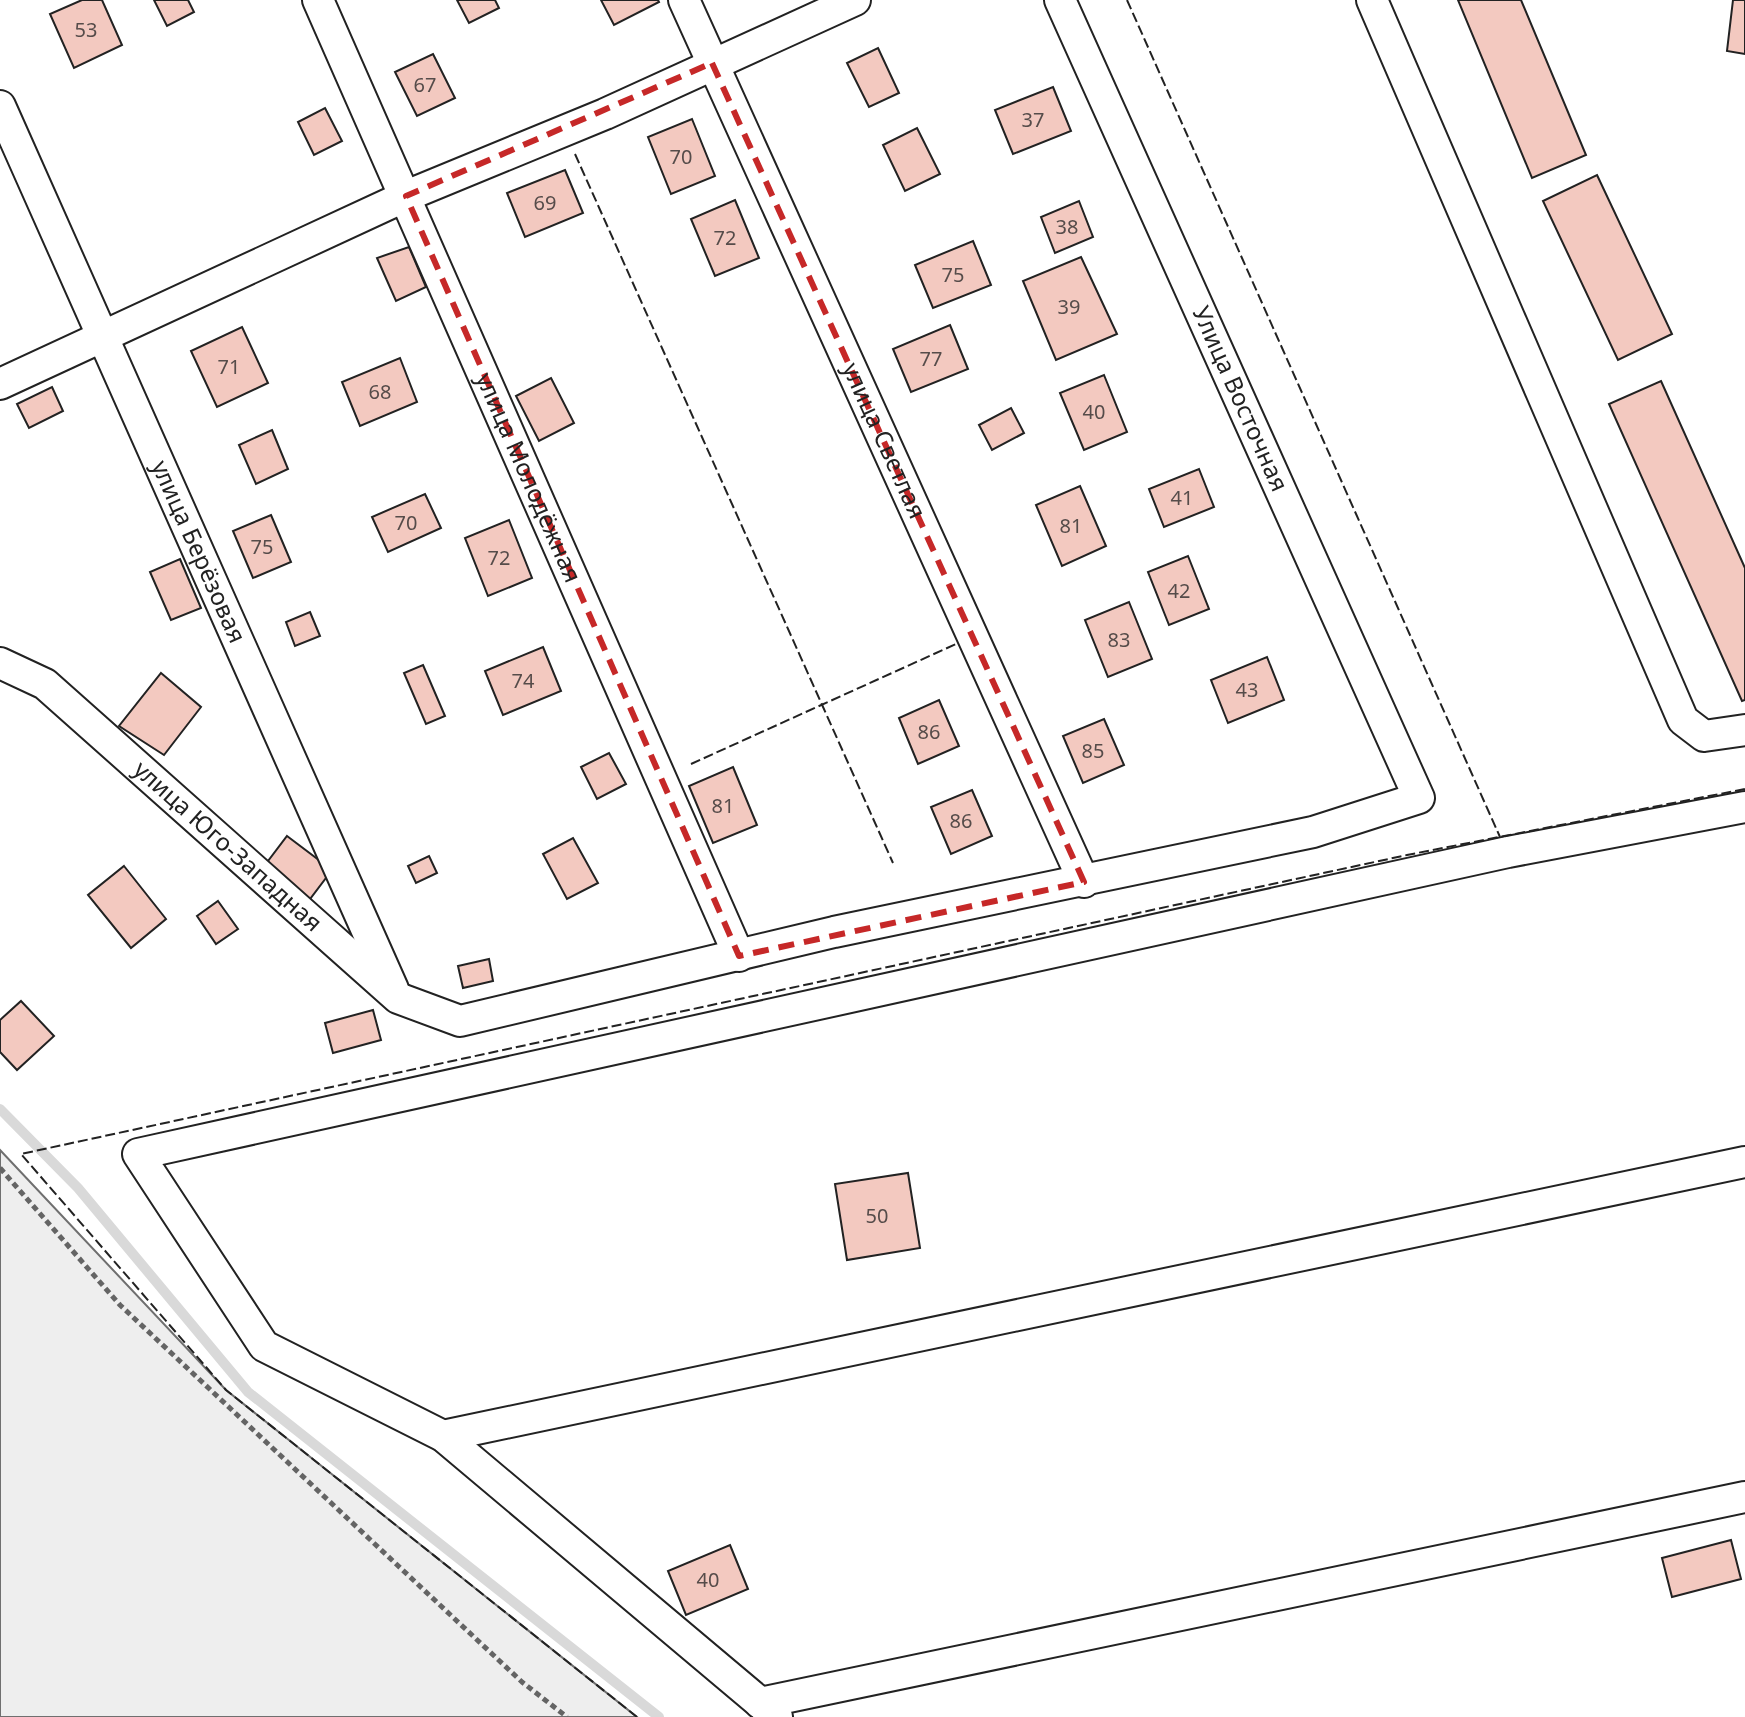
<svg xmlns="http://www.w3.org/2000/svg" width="1745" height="1717" font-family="'Noto Sans',sans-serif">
<rect width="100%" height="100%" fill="#fff"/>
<!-- green -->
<polygon fill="#eee" stroke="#6f6f6f" stroke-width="2" points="0,1150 226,1390 637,1717 0,1717"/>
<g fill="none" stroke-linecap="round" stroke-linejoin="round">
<!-- stream -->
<polyline stroke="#d9d9d9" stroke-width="10" points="0,1109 78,1188 248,1392 659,1717"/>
</g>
<!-- building -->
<g fill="#f3c9c0" stroke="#222" stroke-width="2">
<polygon points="82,0 102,0 122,45 74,68 50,14"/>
<polygon points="154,0 188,0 194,12 167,26"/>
<polygon points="457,0 495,0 499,8 469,23"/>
<polygon points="601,0 658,0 659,2 614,25"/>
<polygon points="1458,0 1521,0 1586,155 1532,178"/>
<polygon points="1733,0 1745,0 1745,54 1727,51"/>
<polygon points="878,48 899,93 869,107 847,63"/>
<polygon points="433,54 455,98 417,116 395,72"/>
<polygon points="1053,87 1071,131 1013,154 995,110"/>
<polygon points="325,108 342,141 314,155 298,122"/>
<polygon points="692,119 715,176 671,194 648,137"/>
<polygon points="917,128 940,174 905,191 883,145"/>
<polygon points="565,170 583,213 525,237 507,193"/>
<polygon points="1597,175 1672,334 1618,360 1543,201"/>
<polygon points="735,200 759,258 715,276 691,219"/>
<polygon points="1079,201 1093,237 1055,253 1041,217"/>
<polygon points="973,241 991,285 933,308 915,265"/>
<polygon points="409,247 426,287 396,301 377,258"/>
<polygon points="1081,257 1117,334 1056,360 1023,281"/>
<polygon points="950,325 968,369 911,392 893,349"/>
<polygon points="242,327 268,383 217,407 191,351"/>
<polygon points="400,358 417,402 360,426 342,382"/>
<polygon points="1104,375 1127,432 1084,450 1060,393"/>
<polygon points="551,378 574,423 539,441 516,396"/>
<polygon points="1661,381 1745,568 1745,700 1742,701 1609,404"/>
<polygon points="52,387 63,411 29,428 17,404"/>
<polygon points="1011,408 1024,433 992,450 979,425"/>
<polygon points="272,430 288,469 256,484 239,445"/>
<polygon points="1199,469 1214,507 1164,527 1149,489"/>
<polygon points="1080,486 1106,546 1062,566 1036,505"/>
<polygon points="425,494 441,528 388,552 372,517"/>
<polygon points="271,515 291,562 253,578 233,531"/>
<polygon points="509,520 532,578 488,596 465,538"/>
<polygon points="1188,556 1209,609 1169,625 1148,572"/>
<polygon points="180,559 201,608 171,620 150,572"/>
<polygon points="1129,602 1152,659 1108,677 1085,620"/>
<polygon points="310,612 320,636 295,646 286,622"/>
<polygon points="543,647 561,691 503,715 485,671"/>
<polygon points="1267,657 1284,700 1228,723 1211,680"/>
<polygon points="423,665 445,716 426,724 404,673"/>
<polygon points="161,673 201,707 164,755 119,726"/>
<polygon points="939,700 959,746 918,764 899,718"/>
<polygon points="1104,719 1124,765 1083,783 1063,736"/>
<polygon points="609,753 626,784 597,799 581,767"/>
<polygon points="733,767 757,825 713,843 689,786"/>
<polygon points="972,790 992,836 951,854 931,807"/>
<polygon points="287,836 332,870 310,899 265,865"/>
<polygon points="573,838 598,883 567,899 543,854"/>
<polygon points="429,856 437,873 416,883 408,866"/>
<polygon points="124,866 166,919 131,948 88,895"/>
<polygon points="218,901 238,929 216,944 197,916"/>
<polygon points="489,959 493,981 463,988 458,966"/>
<polygon points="21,1001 54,1036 17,1070 0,1052 0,1020"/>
<polygon points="373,1010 381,1040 333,1053 325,1023"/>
<polygon points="908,1173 920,1248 847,1260 835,1184"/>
<polygon points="1731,1540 1741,1579 1672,1597 1662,1558"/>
<polygon points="730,1545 748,1589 686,1615 668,1571"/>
</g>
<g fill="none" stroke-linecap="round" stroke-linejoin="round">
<!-- street casing -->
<g stroke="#222" stroke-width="34">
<g id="street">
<path id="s1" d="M318,0L739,956"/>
<path id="s2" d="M684,0L1084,882"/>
<polyline points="1372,0 1683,720 1704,736 1745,730"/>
<path id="s3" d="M0,106L393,989"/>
<polyline points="0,384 406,196 605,114 855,0"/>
<path id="s4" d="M0,663L45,684L398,998L460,1021L834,932L1313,832L1419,798L1060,0"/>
<polyline points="443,1436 1745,1162"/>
<polyline points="760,1703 1745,1497"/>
<polyline points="777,1717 443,1436 264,1346 138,1154 1508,852 1745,807"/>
</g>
</g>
<!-- path -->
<polyline stroke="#646464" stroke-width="5" stroke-dasharray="6 4" stroke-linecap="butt" points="0,1168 120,1305 522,1682 567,1717"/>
<!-- street -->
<use href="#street" stroke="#fff" stroke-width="30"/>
<!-- fence -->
<g stroke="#222" stroke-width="2" stroke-dasharray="10 4" stroke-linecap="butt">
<polyline points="1127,0 1500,837"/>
<polyline points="575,154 893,863"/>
<polyline points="691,764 956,644"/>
<polyline points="637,1717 226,1390 21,1154 1407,855 1745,789"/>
</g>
</g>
<!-- marked area -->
<path fill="none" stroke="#c62828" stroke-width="6" stroke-dasharray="16 10" stroke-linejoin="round" d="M712,63L1084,882L739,956L406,196Z"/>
<g text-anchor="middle" stroke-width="6" stroke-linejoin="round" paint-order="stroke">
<!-- number labels -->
<g font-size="20" fill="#564c4a">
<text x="86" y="37">53</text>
<text x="425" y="92">67</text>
<text x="1033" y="127">37</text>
<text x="681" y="164">70</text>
<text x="545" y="210">69</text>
<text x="1067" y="234">38</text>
<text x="725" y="245">72</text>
<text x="953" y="282">75</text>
<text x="1069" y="314">39</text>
<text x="931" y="366">77</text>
<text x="229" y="374">71</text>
<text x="380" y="399">68</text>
<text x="1094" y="419">40</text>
<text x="1182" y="505">41</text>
<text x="406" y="530">70</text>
<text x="1071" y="533">81</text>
<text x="262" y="554">75</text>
<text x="499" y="565">72</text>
<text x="1179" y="598">42</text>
<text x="1119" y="647">83</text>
<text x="523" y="688">74</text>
<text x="1247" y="697">43</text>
<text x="929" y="739">86</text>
<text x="1093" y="758">85</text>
<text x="723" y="813">81</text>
<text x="961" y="828">86</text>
<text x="877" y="1223">50</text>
<text x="708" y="1587">40</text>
</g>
<!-- street labels -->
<g font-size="24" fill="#222" stroke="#fff">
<text transform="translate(1240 399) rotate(66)" y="8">Улица Восточная</text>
<text dy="8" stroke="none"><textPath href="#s2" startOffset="484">улица Светлая</textPath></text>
<text dy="8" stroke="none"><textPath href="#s1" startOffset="522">улица Молодёжная</textPath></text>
<text dy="8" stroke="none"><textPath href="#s3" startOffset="488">улица Берёзовая</textPath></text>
<text dy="8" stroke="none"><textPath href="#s4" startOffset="294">улица Юго-Западная</textPath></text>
</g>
</g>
</svg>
